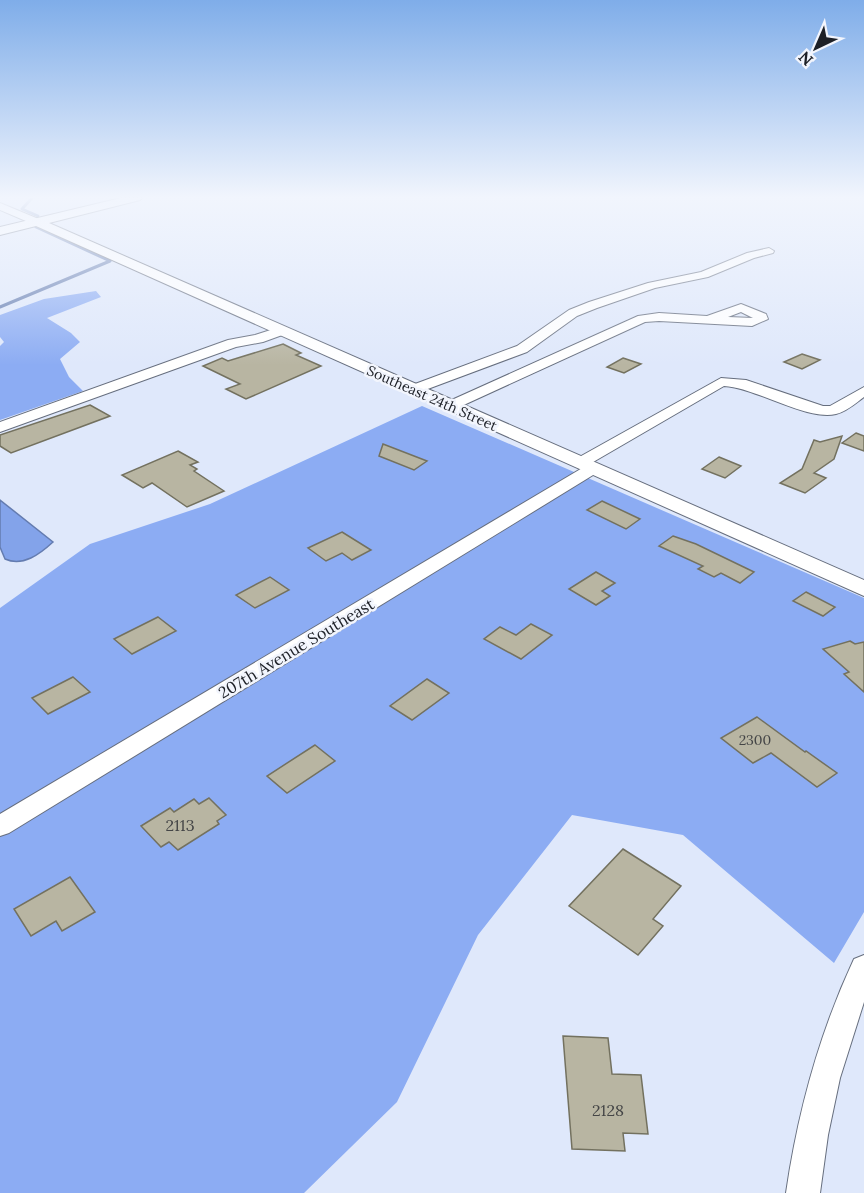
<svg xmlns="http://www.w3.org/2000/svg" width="864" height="1193" font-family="Lora,serif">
<rect width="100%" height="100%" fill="#dfe8fb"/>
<!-- forest -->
<g fill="#8cacf3">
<polygon points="96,291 101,297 47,318 71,333 80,342 60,359 69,377 83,391 0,420 0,346 4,342 0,337 0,315 44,299"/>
<polygon points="422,406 864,598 864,912 834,963 683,835 572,815 478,935 397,1102 304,1193 0,1193 0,608 90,544 210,504"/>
</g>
<!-- water -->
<path fill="#83a3ea" stroke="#647cb0" stroke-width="1.5" d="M0,500L53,542C40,554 23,567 5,559L0,547Z"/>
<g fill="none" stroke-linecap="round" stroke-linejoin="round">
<!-- stream -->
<g stroke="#647cb0" stroke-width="3">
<polyline points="32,198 22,209 38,216"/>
<polyline points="0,307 110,261 36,227"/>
</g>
</g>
<!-- building -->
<g fill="#b8b5a2" stroke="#73715f" stroke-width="1.5">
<polygon points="283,344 301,353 296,355 321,366 246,399 226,389 240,384 203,366 222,358 228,361"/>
<polygon points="802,354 820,360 802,369 784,362"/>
<polygon points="623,358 641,364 624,373 607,367"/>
<polygon points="90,405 110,416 11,453 0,446 0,435"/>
<polygon points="856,433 864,436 864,451 842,443"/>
<polygon points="842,436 834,459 814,473 826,478 805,493 780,483 802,469 814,440 820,442"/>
<polygon points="383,444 427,461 414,470 379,456"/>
<polygon points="178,451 198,462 190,465 197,469 194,471 224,491 187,507 152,483 143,488 122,475"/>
<polygon points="719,457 741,466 725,478 702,469"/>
<polygon points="602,501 640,519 626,529 587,510"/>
<polygon points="342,532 371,550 352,560 342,553 326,561 308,548"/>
<polygon points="673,536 696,544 754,572 740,583 721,573 714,577 698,569 703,566 659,546"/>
<polygon points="596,572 615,583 602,591 610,596 596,605 569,589"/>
<polygon points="270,577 289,590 255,608 236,595"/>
<polygon points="806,592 835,607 823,616 793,601"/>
<polygon points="158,617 176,631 132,654 114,639"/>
<polygon points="531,624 552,635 521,659 484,639 500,627 516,635"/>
<polygon points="850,641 855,644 864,642 864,692 844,674 849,672 823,649"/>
<polygon points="73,677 90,692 48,714 32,698"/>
<polygon points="427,679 449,693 412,720 390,706"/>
<polygon points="757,717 805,752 806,751 837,773 817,787 771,753 753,763 721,738"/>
<polygon points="315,745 335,761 287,793 267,776"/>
<polygon points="209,798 226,815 217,821 219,824 178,850 169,842 161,847 141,826 170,808 174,812 194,799 199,804"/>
<polygon points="623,849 681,886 653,919 663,926 638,955 569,906"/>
<polygon points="70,877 95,912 62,931 56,921 31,936 14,909"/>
<polygon points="563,1036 608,1038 612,1074 641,1075 648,1134 623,1133 625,1151 572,1149"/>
</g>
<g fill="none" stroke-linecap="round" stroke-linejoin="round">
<!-- minor casing -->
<g stroke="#666e7e" stroke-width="2">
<g id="minor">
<polygon points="0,203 41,220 42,222 33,224 0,210"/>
<polygon points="769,248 774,251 773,253 754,258 708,277 655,288 597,308 577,316 527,352 417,393 407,393 405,390 407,387 517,346 569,310 589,302 648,283 701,272 747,253"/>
<path d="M741,304L766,314L768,319L752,326L659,321L645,322L455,409L450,410L443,406L445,403L638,316L659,313L707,316ZM741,312L753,318L728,317Z"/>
<polygon points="280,327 285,328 286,331 285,334 263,342 236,347 0,432 0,422 228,340 255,335"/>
<path d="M721,378L746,380L823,406H830L864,387V397C856,403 846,412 836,414C807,421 757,388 724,386L588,465L598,466L600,469L598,472L9,833L0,836V814L584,467L574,466L572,463L574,460Z"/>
<path d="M864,955V1002L840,1078L828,1135L820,1193H786C798,1111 819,1034 854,959Z"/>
</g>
</g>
<!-- tertiary casing -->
<g stroke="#666e7e" stroke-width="2">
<polygon id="tertiary" points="121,198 142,198 140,200 49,223 864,580 864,596 36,226 0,235 0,227"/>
</g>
<!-- minor -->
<use href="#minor" fill="#fff" fill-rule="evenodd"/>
<!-- tertiary -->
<use href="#tertiary" fill="#fff" fill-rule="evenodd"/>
</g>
<!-- sky -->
<linearGradient id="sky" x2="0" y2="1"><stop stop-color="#7fade9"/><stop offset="0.54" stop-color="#f1f5fd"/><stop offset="1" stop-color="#f1f5fd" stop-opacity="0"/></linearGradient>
<rect width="864" height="365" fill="url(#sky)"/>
<g text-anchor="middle" stroke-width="5" stroke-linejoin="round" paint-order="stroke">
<!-- far-street labels -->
<g font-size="14" fill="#1d2027" stroke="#f2f5fd">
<text transform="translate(432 398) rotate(24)" y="5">Southeast 24th Street</text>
</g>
<!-- number labels -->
<g font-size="14" fill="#444546">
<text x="755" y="745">2300</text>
</g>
<!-- street labels -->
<g font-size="16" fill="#1d2027" stroke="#f2f5fd">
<text transform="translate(296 648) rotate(-31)" y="6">207th Avenue Southeast</text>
</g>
<!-- near-number labels -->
<g font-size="16" fill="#444546">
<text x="180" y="831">2113</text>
<text x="608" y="1116">2128</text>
</g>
</g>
<!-- north arrow -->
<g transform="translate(816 48) rotate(224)" stroke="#f2f5fd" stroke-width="4.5" paint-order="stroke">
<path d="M0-4.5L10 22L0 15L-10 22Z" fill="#1d2027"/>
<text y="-9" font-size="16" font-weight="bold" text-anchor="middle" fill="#1d2027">N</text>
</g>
</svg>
